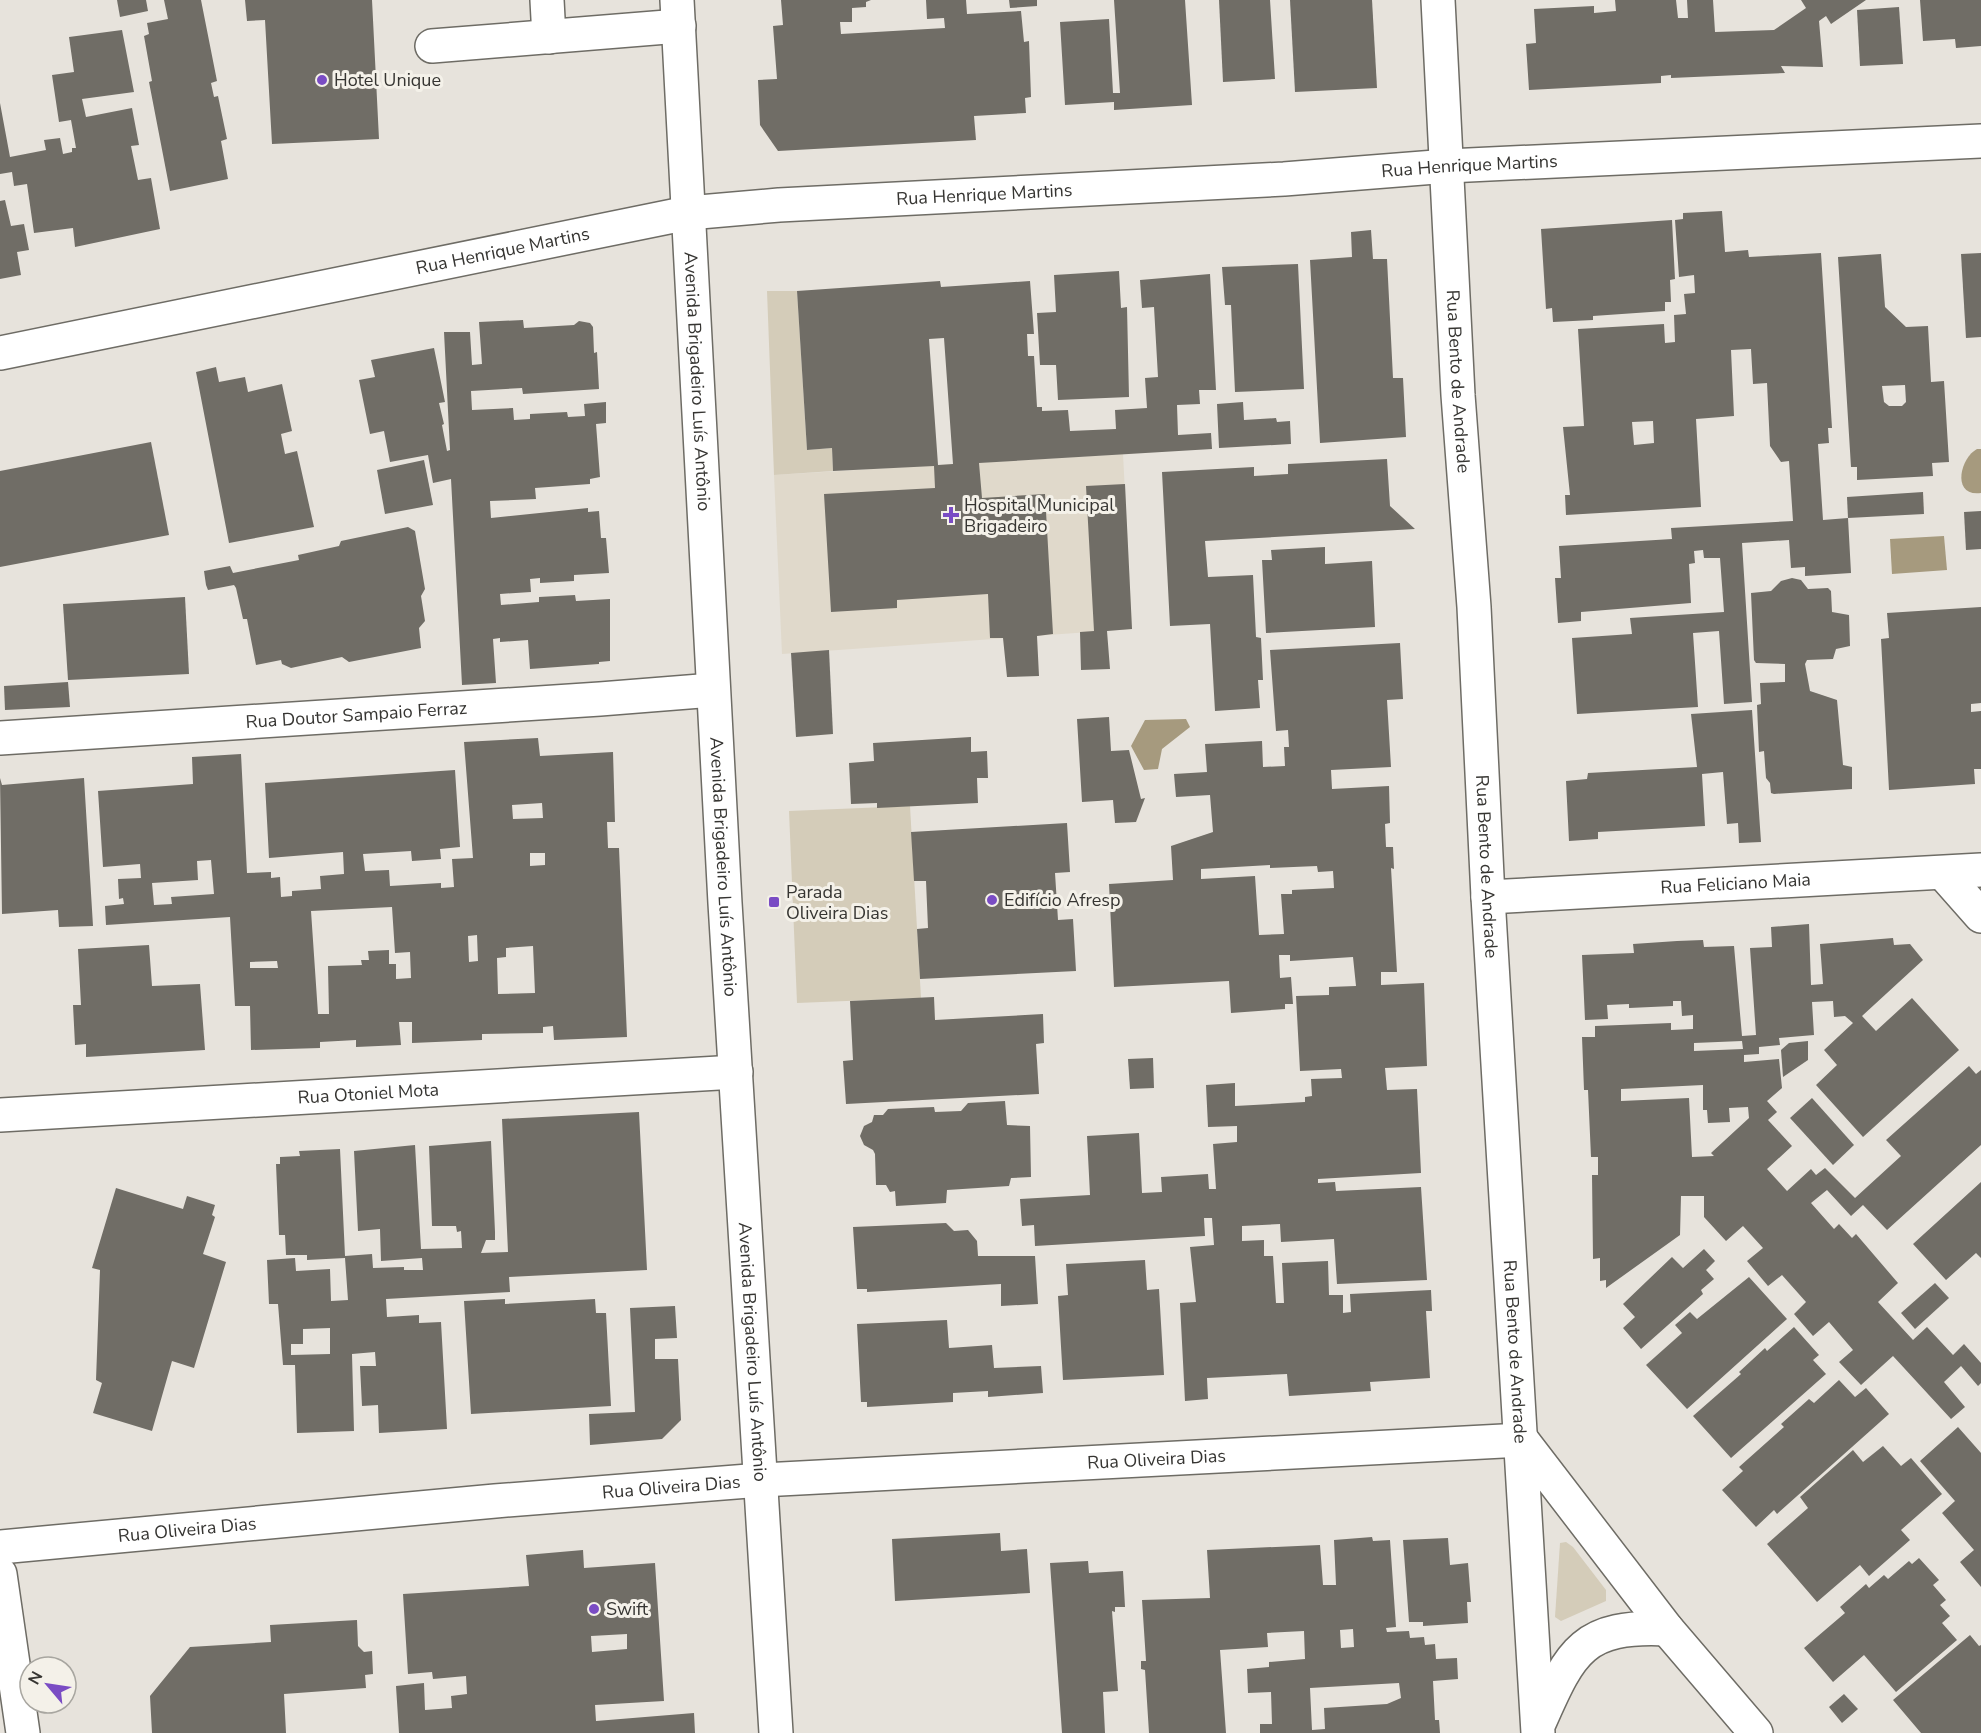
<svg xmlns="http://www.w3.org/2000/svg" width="1981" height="1733" font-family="'Nunito Sans',sans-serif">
<rect width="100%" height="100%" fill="#e7e3dc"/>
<!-- built -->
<polygon fill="#e0d9cb" points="1123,454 1132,629 782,654 774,475"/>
<!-- green -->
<g fill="#d4ccb9">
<polygon points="767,291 797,291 807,450 832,448 833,471 774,475"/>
<polygon points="910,806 921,998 797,1003 789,811"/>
<polygon points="1566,1542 1573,1547 1606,1590 1606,1601 1561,1621 1555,1617 1560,1543"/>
</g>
<!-- water -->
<g fill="#a69a7e">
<path d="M1977,449H1981V493C1951,497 1960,458 1977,449Z"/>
<polygon points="1944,536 1947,570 1892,574 1890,539"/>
<polygon points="1186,719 1190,727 1162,749 1158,769 1144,770 1131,746 1145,720"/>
</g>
<!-- building -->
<g fill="#706d66" fill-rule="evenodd">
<polygon points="117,0 146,0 148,11 120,17"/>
<polygon points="164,0 201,0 217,81 211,83 214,97 218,96 227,139 221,141 228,179 170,191 149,82 152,81 144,36 149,34 147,23 168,19"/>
<polygon points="245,0 372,0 379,139 272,144 265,20 247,21"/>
<polygon points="781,0 871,0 866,2 866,7 852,8 852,22 840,22 841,34 945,28 944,18 927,19 926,0 966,0 967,14 1021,11 1024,42 1029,41 1031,97 1025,98 1026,113 974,116 976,140 778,151 760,125 758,80 777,79 773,26 783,25"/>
<polygon points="1009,0 1037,0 1037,6 1010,8"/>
<polygon points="1114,0 1185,0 1192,105 1114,110 1114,102 1065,105 1060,22 1109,19 1113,93 1120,93"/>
<polygon points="1219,0 1270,0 1275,79 1223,82"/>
<polygon points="1290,0 1372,0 1377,88 1295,92"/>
<polygon points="1615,0 1676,0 1678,18 1688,18 1687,0 1713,0 1715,32 1774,30 1806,8 1801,0 1866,0 1831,24 1826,16 1819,21 1823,67 1781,66 1785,73 1671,78 1671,75 1661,76 1661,83 1529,90 1526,44 1536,43 1534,9 1594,6 1594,13 1616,11"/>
<polygon points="1920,0 1981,0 1981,46 1956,48 1955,39 1923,41"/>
<polygon points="1899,7 1903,64 1860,66 1857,10"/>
<polygon points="122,30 134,92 82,99 86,117 132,108 139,145 131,146 138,180 151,178 160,229 75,247 73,228 34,233 27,184 14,186 12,172 0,174 0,103 10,157 46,150 44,140 60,138 63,154 72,152 72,148 76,148 71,120 59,122 52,75 74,72 69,37"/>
<polygon points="5,200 11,226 24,224 29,250 17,252 21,275 0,279 0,201"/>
<path d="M1722,211L1725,252L1748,250L1749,257L1821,253L1832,428H1828L1829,443L1818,444L1823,520L1848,518L1851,573L1805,576V567L1791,568L1789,540L1742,543L1752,702L1724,704L1719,631L1693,633L1698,707L1577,714L1572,638L1632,634L1630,618L1724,612L1720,558H1704L1703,550L1694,551L1695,563L1689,564L1691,603L1581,612V621L1558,623L1555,578H1561L1559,546L1672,539L1671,528L1793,521L1789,461L1781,462L1770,446L1767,383L1753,384L1751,349L1731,350L1734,416L1696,419L1701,507L1566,515L1565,495H1570L1563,427L1584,426L1578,329L1664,324L1665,343L1675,342L1674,315L1686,314L1684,294L1695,293L1694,275L1679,277L1675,220L1683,219V213ZM1653,421L1654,443L1634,445L1632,422Z"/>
<polygon points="1672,220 1675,279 1670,280 1671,302 1665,302 1665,311 1593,316 1593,320 1553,322 1552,308 1546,309 1541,229"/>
<polygon points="1371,230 1373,259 1387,259 1393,378 1403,378 1406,437 1320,443 1310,260 1352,257 1351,232"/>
<polygon points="1981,253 1981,337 1966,338 1961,254"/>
<path d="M1881,254L1885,307L1906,327L1928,326L1931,382L1944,381L1949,462L1932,463L1933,476L1857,480V467H1851L1838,257ZM1905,385L1906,402L1902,406H1889L1884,402L1882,386Z"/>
<polygon points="1298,264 1304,389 1235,392 1231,305 1225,305 1222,267"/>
<polygon points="1119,271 1121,308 1127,307 1129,397 1058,400 1056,365 1040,365 1037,313 1056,312 1054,275"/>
<path d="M1210,274L1216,390H1199L1200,404L1177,405L1178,435L1211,433L1212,449L979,463L982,498L1045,494L1053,634L1037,636L1039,676L1007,677L1003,638H990L988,594L897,600V608L831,612L824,494L935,488L934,466L833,471L832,448L807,450L797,291L940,281L941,287L1030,281L1034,334H1027L1028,356H1034L1037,407H1042V411L1068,410L1070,431L1116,429L1115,410L1147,408L1145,378L1158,377L1154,307L1142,308L1140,280ZM944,338L953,464L938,465L929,339Z"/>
<polygon points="523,320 524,328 574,325 579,321 590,323 593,327 594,353 597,352 599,389 523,394 522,388 471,391 472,410 513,408 514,420 530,419 530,414 567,412 568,417 585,416 584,404 606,402 606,423 596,424 600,477 590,479 590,484 535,488 536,499 490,501 491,518 588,508 588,512 599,511 601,538 606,538 609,573 574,575 574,581 540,583 540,578 530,579 531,592 500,594 501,605 539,602 539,597 575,595 576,601 610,599 610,661 599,662 599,664 530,669 528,640 500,642 500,638 493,639 496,683 462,685 451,479 433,483 428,455 390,462 384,431 370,434 359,380 375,377 371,360 434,348 445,402 439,403 444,424 442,425 447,451 450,450 444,332 470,332 472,365 482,364 479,322"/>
<polygon points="216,367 219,382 245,377 248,392 282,384 292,431 281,434 285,454 297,451 314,527 229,543 196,372"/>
<polygon points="1243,402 1244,420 1276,418 1277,422 1290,421 1291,444 1219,448 1217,404"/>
<polygon points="151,442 169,535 0,567 0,471"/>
<polygon points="1387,459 1390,506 1415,529 1205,541 1208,577 1253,575 1256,637 1261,638 1263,680 1258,680 1260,708 1215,711 1210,624 1170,626 1162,472 1254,467 1254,476 1288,474 1288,464"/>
<polygon points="424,460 433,505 385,514 377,470"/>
<polygon points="1125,484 1132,629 1107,631 1110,669 1081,670 1080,632 1094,631 1086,486"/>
<polygon points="1923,492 1924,514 1848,518 1847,497"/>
<polygon points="1981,511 1981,549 1966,550 1964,512"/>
<polygon points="408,527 415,531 425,589 421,596 425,621 419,628 421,648 349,662 342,657 291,668 282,664 281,660 256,665 247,619 243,619 236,588 234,585 208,590 206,585 204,571 230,566 233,573 299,560 298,555 339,546 341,541"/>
<polygon points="1325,547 1325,564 1372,561 1375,627 1266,633 1262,560 1272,560 1271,550"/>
<polygon points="1792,578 1801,580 1808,589 1828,588 1831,591 1832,612 1849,615 1850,646 1836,649 1833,659 1807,660 1805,664 1810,691 1837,700 1843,765 1852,767 1852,789 1774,794 1771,793 1770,783 1766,778 1764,751 1759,752 1757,705 1761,704 1760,683 1785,682 1785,664 1756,663 1754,660 1751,593 1771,591 1781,581"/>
<polygon points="185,597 189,674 68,680 63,604"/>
<polygon points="1981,607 1981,703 1971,704 1971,712 1981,711 1981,769 1974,769 1975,784 1889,790 1881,639 1889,638 1887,613"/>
<path d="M1400,643L1403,699L1387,700L1391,767L1331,770L1332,789L1389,786L1390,823L1385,824L1386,847H1393L1394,869L1391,868L1397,972H1381V985L1424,983L1427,1066L1385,1068L1387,1090L1417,1089L1421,1173L1318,1179V1183L1335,1182L1336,1191L1421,1187L1427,1280L1337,1284L1334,1239L1281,1242L1280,1224L1242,1226V1241L1264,1240V1256H1273L1276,1303H1284L1282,1263L1328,1261L1329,1295H1343V1313L1351,1312L1350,1294L1431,1290L1432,1311H1426L1430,1378L1370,1382L1371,1391L1289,1396L1287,1374L1207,1378L1208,1399L1185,1401L1180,1303L1196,1302L1190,1247L1214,1245L1212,1218H1204L1205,1236L1035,1246L1034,1225L1022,1226L1020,1199L1090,1195L1087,1136L1139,1133L1142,1193L1162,1192L1161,1177L1208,1174L1209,1189H1216L1213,1144L1237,1142V1126L1208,1127L1206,1085L1235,1083V1106L1305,1102V1097L1312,1096L1311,1079L1342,1078L1341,1069L1300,1071L1296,996L1329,995V987L1356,986L1353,957L1290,961V955H1279L1280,978L1291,977L1293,1004H1285V1009L1231,1013L1229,981L1114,987L1109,884L1173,880L1171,846L1213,832L1210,795L1176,797L1174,774L1207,772L1205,744L1262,741L1263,767L1285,766L1284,747H1289L1288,730L1276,731L1270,650ZM1270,865V868L1317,866L1318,872L1333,871L1334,888L1292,890V894H1281L1284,934L1259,935L1255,876L1201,879V869Z"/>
<polygon points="829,650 833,734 796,737 791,653"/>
<polygon points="68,682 70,707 5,710 4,686"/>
<polygon points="1752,710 1761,842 1739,843 1738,823 1727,824 1723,772 1702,774 1705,826 1598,832 1598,839 1569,841 1566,781 1587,779 1588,773 1697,767 1691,714"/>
<polygon points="1109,717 1111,751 1129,750 1141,799 1145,798 1136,822 1115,823 1113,800 1082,802 1077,719"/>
<polygon points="971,737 971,752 987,751 988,778 977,778 978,803 877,808 877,803 851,804 849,763 874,761 873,743"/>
<path d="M538,738L540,756L613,752L615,822H607L608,848H619L627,1037L554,1040L553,1026L543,1027V1033L482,1034V1040L412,1043V1022H399L401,1045L356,1047V1040L320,1042V1048L251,1050L250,1006H235L230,917L106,925L105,906L124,904L123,898L119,899L118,879L141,878L140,864L103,867L98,791L193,784L192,757L241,754L247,873L271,872V878L280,877L281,897L292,896V891L321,889L320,876L344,874L343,852L269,858L265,783L455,770L460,847L440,849L441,859L412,861L411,851L363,854L365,871L389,870L390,886L441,883V888L454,887L452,859L473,858L464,742ZM542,803L543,818L513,819L512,805ZM530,853H545V865L530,866ZM211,860L214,894L171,897L172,904L154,905L152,883L198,880L197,861ZM392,907L395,953L410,952L411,978L396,979V964H389V950L368,951L369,960H361L362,965L328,966L329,1014H318L311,911ZM477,935L478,961L469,962L468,936ZM533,946L535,993L498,994L497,958L506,957V948ZM277,961L278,968H250V962Z"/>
<polygon points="0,778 2,785 84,778 93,926 59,927 58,910 2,914"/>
<polygon points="1067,823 1070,872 1055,873 1058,920 1073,919 1076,971 920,979 917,929 928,928 926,881 914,881 911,832"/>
<path d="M1809,924L1811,985L1823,984L1820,944L1893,938L1894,945L1910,944L1923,960L1862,1016L1876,1031L1912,998L1959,1050L1863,1137L1816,1085L1837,1065L1824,1050L1853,1023L1845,1016L1834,1017L1833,1001L1812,1002L1814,1035L1779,1038L1780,1045L1759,1047V1054L1744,1055V1062L1779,1059L1782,1088L1767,1101L1777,1112L1768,1120L1792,1146L1767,1169L1787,1191L1811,1169L1816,1175L1825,1168L1855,1198L1901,1156L1886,1140L1969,1066L1976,1074L1981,1070V1145L1887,1230L1863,1205L1851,1216L1827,1190L1811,1203L1834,1229L1839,1224L1852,1238L1856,1234L1898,1283L1878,1302L1913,1340L1927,1327L1953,1355L1964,1344L1981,1363V1383L1978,1386L1961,1366L1944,1382L1965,1407L1951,1419L1893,1356L1861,1385L1839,1362L1853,1350L1829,1322L1813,1336L1794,1314L1806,1302L1782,1275L1768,1286L1747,1261L1763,1248L1743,1226L1726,1241L1704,1217V1196H1681L1680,1235L1606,1288V1280L1600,1281V1258L1593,1259L1592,1175H1598V1157H1591L1588,1090H1584L1582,1037H1595V1026L1671,1023V1030L1693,1029V1015L1682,1016L1681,1001H1673V1006L1629,1008V1004L1607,1005L1608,1019L1585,1020L1582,955L1634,953L1633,944L1677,941L1703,940L1704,947L1734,946L1742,1036L1756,1035L1750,948L1772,947L1771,927ZM1742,1041L1743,1049L1694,1051V1043ZM1703,1085V1110H1707L1708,1123L1730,1122L1729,1108L1748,1107L1749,1118L1711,1153L1714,1156L1692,1157L1689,1098L1621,1101V1089Z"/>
<polygon points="149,945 152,986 200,984 205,1050 86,1057 86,1044 75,1045 73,1005 81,1005 78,949"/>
<polygon points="934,997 935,1020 1043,1014 1044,1043 1036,1044 1039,1094 846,1104 843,1061 853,1060 850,1001"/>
<polygon points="1808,1041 1808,1060 1783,1077 1781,1050 1789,1043"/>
<polygon points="1153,1058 1154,1088 1130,1089 1128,1059"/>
<polygon points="1812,1098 1854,1145 1833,1165 1790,1118"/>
<polygon points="1005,1101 1007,1125 1030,1126 1031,1177 1011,1178 1009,1186 947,1190 946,1203 896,1206 895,1191 890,1192 886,1185 876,1185 875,1154 873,1150 864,1145 860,1136 864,1126 872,1122 874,1115 883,1115 888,1109 934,1107 935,1112 961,1111 968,1103"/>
<path d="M639,1112L647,1270L509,1277L510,1292L386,1299L387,1317L419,1315V1323L441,1322L447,1429L379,1433L378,1405L362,1406L360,1366H376L375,1352L352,1354L354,1431L297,1433L295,1365H283L278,1304H269L267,1260L295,1258L296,1271L330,1269L331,1301L348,1300L345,1258L307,1260V1255H286L285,1235H279L276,1164H280V1157L300,1156L299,1151L340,1149L345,1256L372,1254L373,1268L404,1267V1270H423L422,1258L381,1261L380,1229L358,1231L354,1151L415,1145L421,1249L462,1248L461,1231L457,1232L456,1226H432L429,1146L491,1141L495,1232V1240H486L481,1253L508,1252L502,1119ZM330,1328V1354L291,1355V1344H303V1329Z"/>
<polygon points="1981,1182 1981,1258 1976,1253 1946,1280 1913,1244"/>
<polygon points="116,1188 183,1209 187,1196 215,1205 212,1215 215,1217 203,1254 226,1262 194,1368 172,1361 152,1431 93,1413 102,1383 96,1380 100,1270 92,1268"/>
<polygon points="946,1223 954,1231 968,1230 977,1241 978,1256 1035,1256 1038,1304 1001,1306 1001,1284 867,1292 867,1289 857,1289 853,1227"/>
<polygon points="1704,1249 1715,1261 1706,1270 1714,1279 1701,1290 1703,1294 1641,1349 1623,1328 1635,1317 1623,1304 1672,1257 1683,1268"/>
<polygon points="1145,1260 1147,1290 1159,1289 1164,1375 1063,1380 1058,1296 1068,1295 1066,1264"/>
<polygon points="1749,1277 1787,1319 1687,1409 1646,1365 1682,1333 1675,1325 1690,1312 1697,1319"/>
<polygon points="1935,1283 1949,1298 1915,1329 1901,1313"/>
<polygon points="505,1299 505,1304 595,1299 596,1313 606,1313 611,1406 471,1414 464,1301"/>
<polygon points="675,1306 677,1338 655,1339 655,1359 678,1359 681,1420 662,1439 590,1445 589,1414 635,1412 630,1308"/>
<polygon points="947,1320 949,1348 992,1345 994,1368 1041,1366 1043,1393 988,1397 988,1391 953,1393 953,1402 867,1407 867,1402 861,1402 857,1324"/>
<polygon points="1794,1327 1819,1355 1813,1360 1826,1374 1731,1458 1693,1416 1741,1374 1739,1372 1765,1348 1767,1351"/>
<polygon points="1839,1380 1855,1397 1866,1388 1889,1414 1777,1514 1774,1510 1756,1527 1722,1490 1743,1471 1739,1467 1784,1427 1781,1424 1809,1399 1814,1403"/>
<polygon points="1958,1427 1981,1453 1981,1587 1960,1562 1974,1550 1942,1513 1955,1501 1920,1461"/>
<polygon points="1883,1446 1901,1466 1911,1458 1942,1494 1901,1530 1910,1540 1869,1576 1860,1565 1817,1602 1767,1544 1808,1508 1800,1497 1853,1450 1863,1462"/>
<polygon points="1000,1533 1001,1551 1027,1549 1030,1593 895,1601 892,1539"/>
<path d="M1372,1537L1373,1541L1390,1540L1396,1627L1386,1628L1387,1632L1409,1631L1410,1638L1424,1637L1425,1645L1435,1644L1436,1659L1457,1658L1458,1679L1433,1681L1435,1720H1439L1440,1733H1260V1724H1272L1271,1692L1248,1693L1247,1669L1269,1667V1662L1305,1659L1304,1631L1267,1633L1268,1647L1220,1650L1226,1733H1149L1145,1670L1141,1669V1661H1146L1142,1600L1210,1598L1207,1550L1320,1545L1323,1585H1336L1334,1540ZM1353,1629L1354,1647L1341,1648L1340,1630ZM1399,1683L1401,1698L1387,1704L1324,1708L1325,1729L1312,1730L1310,1688Z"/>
<polygon points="1448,1538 1450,1565 1468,1563 1471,1602 1467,1602 1468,1623 1423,1626 1423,1622 1409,1622 1403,1540"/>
<path d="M583,1550L584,1568L655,1563L664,1701L595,1705L596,1721L694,1713L695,1733H399L396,1686L424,1683L425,1710L452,1708L451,1696L467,1694L466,1676L433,1679L432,1672L408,1674L403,1594L529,1586L526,1555ZM627,1634V1649L592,1652L591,1636Z"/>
<polygon points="1919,1558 1939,1580 1933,1585 1946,1600 1940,1605 1950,1616 1942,1623 1957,1640 1896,1692 1864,1655 1833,1682 1804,1648 1845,1613 1840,1607 1866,1584 1869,1588 1884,1575 1888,1579 1909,1561 1912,1564"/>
<polygon points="1088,1561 1089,1573 1123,1571 1125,1607 1115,1607 1115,1612 1112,1611 1118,1691 1103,1692 1105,1733 1062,1733 1050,1563"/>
<polygon points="357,1620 358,1646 364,1652 372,1651 373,1674 365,1675 366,1688 284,1694 286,1733 152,1733 150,1696 190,1647 271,1642 270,1625"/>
<polygon points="1970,1635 1979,1646 1981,1645 1981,1733 1921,1733 1893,1700"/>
<polygon points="1844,1694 1858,1709 1842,1723 1829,1707"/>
</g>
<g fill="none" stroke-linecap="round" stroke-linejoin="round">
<!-- minor casing -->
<g stroke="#6e6c65" stroke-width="36">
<g id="minor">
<polyline points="547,0 549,37"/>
<path id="s1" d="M1438,0L1458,395L1474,607L1488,897L1538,1733"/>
<polyline points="432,46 679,26"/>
<path id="s2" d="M0,353L688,213L779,205L1284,179L1448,166L1981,141"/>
<path id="s3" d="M0,738L600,699L713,690"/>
<polyline points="1943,873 1981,916"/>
<path id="s4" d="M1488,897L1981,870"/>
<path id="s5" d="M0,1115L736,1072"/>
<polyline points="1522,1440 1667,1629 1756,1733"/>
<path id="s6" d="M0,1547L495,1501L761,1480L1522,1440"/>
<polyline points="0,1574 23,1733"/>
<path d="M1540,1721C1571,1650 1584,1625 1667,1629"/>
</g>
</g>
<!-- major casing -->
<g stroke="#6e6c65" stroke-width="36">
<g id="major">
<path id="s7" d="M677,0L725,903L776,1733"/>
</g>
</g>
<!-- minor -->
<use href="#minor" stroke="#fff" stroke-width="33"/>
<!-- major -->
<use href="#major" stroke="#fff" stroke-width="33"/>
</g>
<!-- markers -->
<g fill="#7a4cc4" stroke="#f4f1e9" stroke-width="2">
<circle cx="322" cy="80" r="6"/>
<path d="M948 506h6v6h6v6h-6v6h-6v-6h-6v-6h6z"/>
<circle cx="992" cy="900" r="6"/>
<rect x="768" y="896" width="12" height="12" rx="3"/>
<circle cx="594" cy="1609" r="6"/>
</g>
<g text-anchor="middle" stroke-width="6" stroke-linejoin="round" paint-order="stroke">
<!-- poi labels -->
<g font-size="18" fill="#363532" stroke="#f4f1e9" text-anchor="start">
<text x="334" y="86">Hotel Unique</text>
<text x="964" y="511">Hospital Municipal<tspan x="964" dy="21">Brigadeiro</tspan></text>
<text x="786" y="898">Parada<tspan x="786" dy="21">Oliveira Dias</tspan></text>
<text x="1004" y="906">Edifício Afresp</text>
<text x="606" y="1615">Swift</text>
</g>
<!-- street labels -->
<g font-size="18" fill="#363532" stroke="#f4f1e9">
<text dy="6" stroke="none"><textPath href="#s2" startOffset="1485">Rua Henrique Martins</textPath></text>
<text dy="6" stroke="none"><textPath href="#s2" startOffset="999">Rua Henrique Martins</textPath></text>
<text dy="6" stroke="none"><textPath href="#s2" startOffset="513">Rua Henrique Martins</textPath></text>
<text dy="6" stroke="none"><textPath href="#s7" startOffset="382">Avenida Brigadeiro Luís Antônio</textPath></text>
<text dy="6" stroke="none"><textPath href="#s1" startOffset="382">Rua Bento de Andrade</textPath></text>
<text dy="6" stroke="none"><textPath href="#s3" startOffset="357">Rua Doutor Sampaio Ferraz</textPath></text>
<text dy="6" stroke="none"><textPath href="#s7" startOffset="868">Avenida Brigadeiro Luís Antônio</textPath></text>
<text dy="6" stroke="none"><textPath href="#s1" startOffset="868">Rua Bento de Andrade</textPath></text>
<text dy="6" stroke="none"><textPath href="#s4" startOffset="248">Rua Feliciano Maia</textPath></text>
<text dy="6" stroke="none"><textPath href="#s5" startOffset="369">Rua Otoniel Mota</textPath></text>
<text dy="6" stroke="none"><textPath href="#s7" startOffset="1354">Avenida Brigadeiro Luís Antônio</textPath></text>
<text dy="6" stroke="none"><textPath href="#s1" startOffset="1354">Rua Bento de Andrade</textPath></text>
<text dy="6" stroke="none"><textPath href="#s6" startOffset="1160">Rua Oliveira Dias</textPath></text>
<text dy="6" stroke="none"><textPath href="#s6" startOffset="674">Rua Oliveira Dias</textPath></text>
<text dy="6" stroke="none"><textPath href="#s6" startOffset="188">Rua Oliveira Dias</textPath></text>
</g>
</g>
<!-- north arrow -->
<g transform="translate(48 1685) rotate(299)"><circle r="28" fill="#f4f1e9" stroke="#a8a6a0" stroke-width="1.5"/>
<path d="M0-4.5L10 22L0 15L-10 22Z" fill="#7a4cc4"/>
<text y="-9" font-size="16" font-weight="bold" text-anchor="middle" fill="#363532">N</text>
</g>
</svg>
